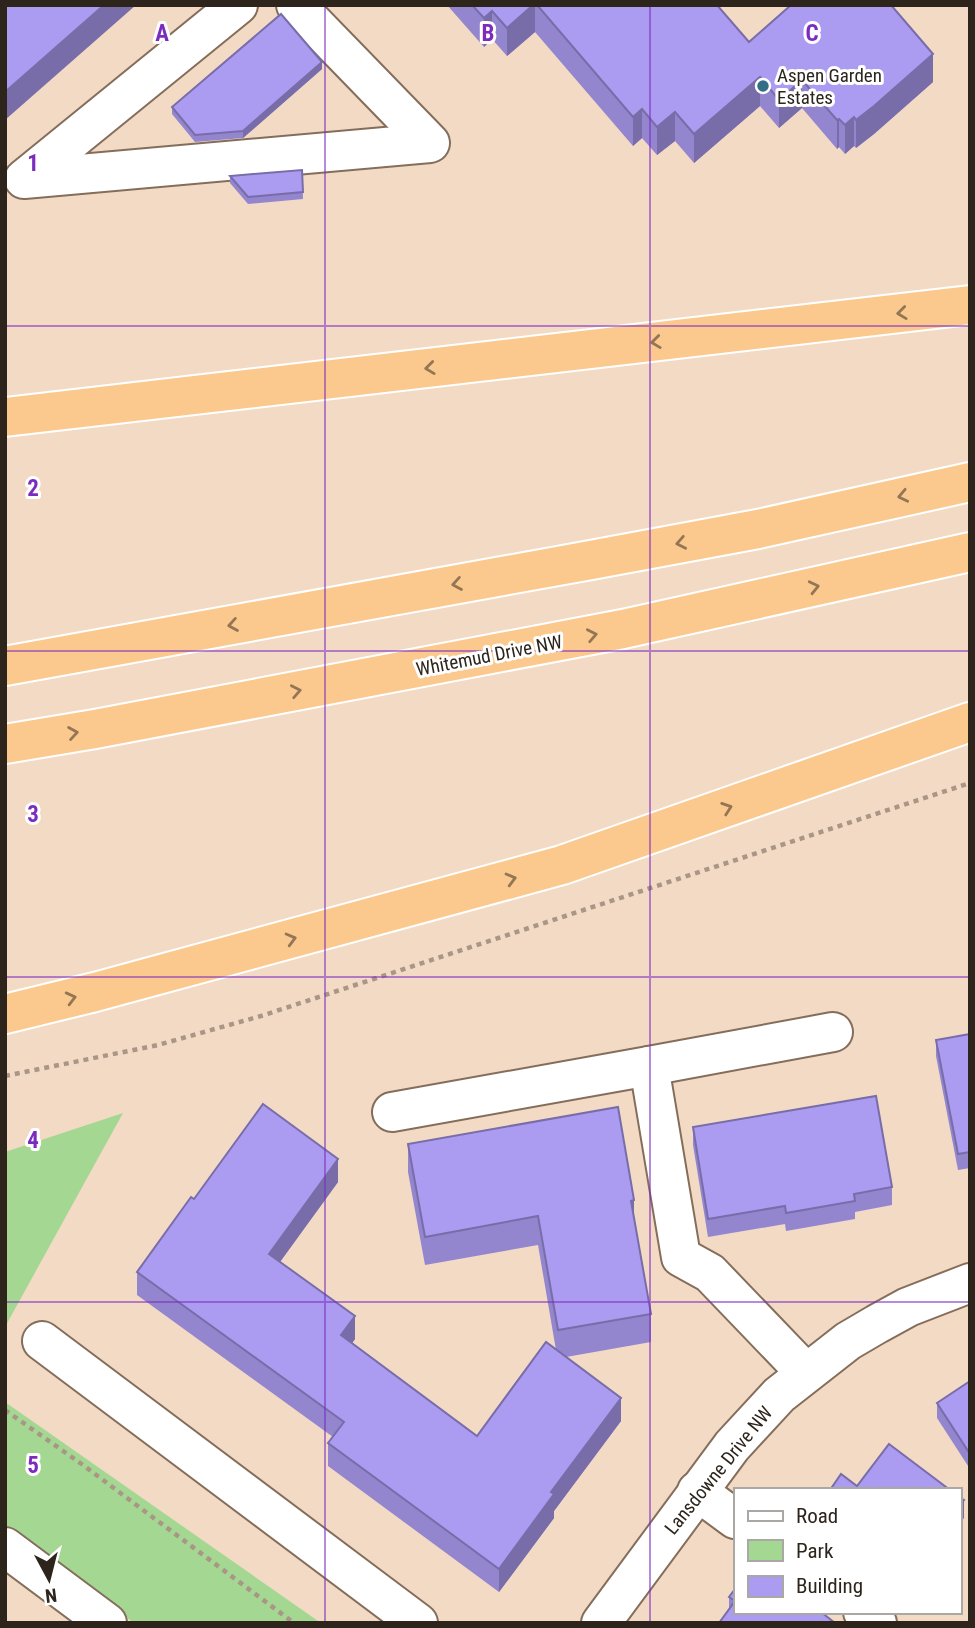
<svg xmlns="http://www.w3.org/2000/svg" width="975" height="1628" font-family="'Roboto Condensed',sans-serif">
<rect width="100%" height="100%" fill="#f3dac5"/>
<!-- green -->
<g fill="#a4d892">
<polygon points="123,1113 5,1327 5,1152"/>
<polygon points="5,1402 321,1623 134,1623 5,1528"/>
</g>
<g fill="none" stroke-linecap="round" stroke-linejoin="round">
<!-- minor casing -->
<g stroke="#846e5b" stroke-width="42">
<g id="minor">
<polyline points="238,5 24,179 430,143 296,5"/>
<polyline points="649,1066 833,1032"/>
<polyline points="392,1112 649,1066 681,1257 710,1273 806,1373"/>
<polyline points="42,1341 418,1623"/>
<polyline points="697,1491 735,1519"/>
<polyline points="5,1547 107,1623"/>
<polyline points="863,1612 877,1623"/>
<polyline points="601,1623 732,1446 779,1395 848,1341 877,1324 908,1307 970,1283"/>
</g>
</g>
<!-- highway casing -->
<g stroke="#fff" stroke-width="42">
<g id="highway">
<polyline points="5,417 970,305"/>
<polyline points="5,666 591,560 758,529 970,482"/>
<polyline points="5,744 95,729 623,629 970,552"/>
<polyline points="5,1014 95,992 562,865 970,722"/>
</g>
</g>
<!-- path -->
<g stroke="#a99686" stroke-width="4.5" stroke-dasharray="5 5" stroke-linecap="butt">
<polyline points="5,1076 158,1045 261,1016 970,783"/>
<polyline points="5,1410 83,1465 294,1623"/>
</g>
<!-- minor -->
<use href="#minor" stroke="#fff" stroke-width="38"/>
<!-- highway -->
<use href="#highway" stroke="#fbc98e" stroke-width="38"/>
</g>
<!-- wall -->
<g fill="#9386cf">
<polygon points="447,5 717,5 749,42 933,82 874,134 856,148 854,146 845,154 839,147 837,149 802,108 779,128 760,106 694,163 675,141 657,155 642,138 633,146 535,32 507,56 492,39 484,47"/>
<polygon points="322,69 243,138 195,142 172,114 172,107"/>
<polygon points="302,170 303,199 248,204 230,183 230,176"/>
<polygon points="970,1034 970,1168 958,1170 936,1056 936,1040"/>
<polygon points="693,1127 892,1187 892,1205 855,1212 855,1219 786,1231 785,1224 708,1237 693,1145"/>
<polygon points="408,1144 634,1218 651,1314 651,1342 566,1357 621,1421 554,1511 554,1518 499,1592 328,1466 328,1443 333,1437 137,1295 137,1272 194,1199 338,1182 280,1262 355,1339 352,1343 477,1436 556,1350 538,1245 425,1265 408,1172"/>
<polygon points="970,1381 970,1469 937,1418 937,1403"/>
<polygon points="729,1597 835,1623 729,1608"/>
</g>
<!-- shaded-wall -->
<g fill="#786da9">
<polygon points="104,5 136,5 5,120 5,92"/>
<polygon points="533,5 535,5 535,32 507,56 507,28"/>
<polygon points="492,11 492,39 484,47 484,18"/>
<polygon points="933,54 933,82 874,134 856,148 856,120"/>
<polygon points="322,62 322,69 243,138 243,131"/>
<polygon points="760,77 760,106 694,163 694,134"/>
<polygon points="802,80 802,108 779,128 779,100"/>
<polygon points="642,109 642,138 633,146 633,117"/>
<polygon points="675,112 675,141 657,155 657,127"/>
<polygon points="854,117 854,146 845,154 845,125"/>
<polygon points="839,119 839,147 837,149 837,120"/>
<polygon points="338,1159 338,1182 269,1277 269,1254"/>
<polygon points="634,1200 634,1228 631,1201"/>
<polygon points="355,1316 355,1339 341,1359 341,1335"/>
<polygon points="621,1398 621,1421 554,1511 554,1518 499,1592 499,1569 551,1492"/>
<polygon points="964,1500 964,1518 959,1525 959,1506"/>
</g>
<!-- building -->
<g fill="#ab9cf1" stroke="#786da9" stroke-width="2">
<polygon points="5,5 104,5 5,92"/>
<polygon points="472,5 533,5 507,28 492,11 484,18"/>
<polygon points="537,5 717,5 749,42 791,5 891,5 933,54 874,106 856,120 854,117 845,125 839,119 837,120 802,80 779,100 760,77 694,134 675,112 657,127 642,109 633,117"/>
<polygon points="281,14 322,62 243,131 195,135 172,107"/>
<polygon points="302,170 303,192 248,197 230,176"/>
<polygon points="970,1034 970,1152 958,1154 936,1040"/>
<polygon points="876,1096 892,1187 854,1194 855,1201 786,1213 785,1206 708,1219 693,1127"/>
<polygon points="263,1104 338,1159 269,1254 355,1316 341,1335 477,1436 546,1342 621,1398 551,1492 554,1494 499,1569 328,1443 344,1422 137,1272 191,1197 194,1199"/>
<polygon points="618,1107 634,1200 631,1201 651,1314 558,1330 538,1216 425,1237 408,1144"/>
<polygon points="970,1381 970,1454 937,1403"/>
<polygon points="889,1444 950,1490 830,1490 841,1474 857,1486"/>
<polygon points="959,1497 964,1500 959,1506"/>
<polygon points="735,1589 735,1612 821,1612 835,1623 719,1623 735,1601 729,1597"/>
</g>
<!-- one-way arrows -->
<defs><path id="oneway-chevron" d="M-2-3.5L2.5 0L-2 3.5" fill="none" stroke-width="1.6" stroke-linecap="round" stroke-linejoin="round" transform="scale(1.75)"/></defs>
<g stroke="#947655">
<use href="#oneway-chevron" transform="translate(902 313) rotate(173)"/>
<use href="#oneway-chevron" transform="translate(656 342) rotate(173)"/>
<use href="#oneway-chevron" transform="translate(430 368) rotate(173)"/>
<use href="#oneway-chevron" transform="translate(903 496) rotate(168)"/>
<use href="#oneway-chevron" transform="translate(681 543) rotate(169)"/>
<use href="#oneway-chevron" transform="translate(457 584) rotate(170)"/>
<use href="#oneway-chevron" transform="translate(814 587) rotate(-13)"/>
<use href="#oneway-chevron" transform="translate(233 625) rotate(170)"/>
<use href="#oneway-chevron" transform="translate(592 635) rotate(-11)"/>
<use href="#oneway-chevron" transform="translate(296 691) rotate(-11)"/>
<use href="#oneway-chevron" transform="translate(73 733) rotate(-9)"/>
<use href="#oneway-chevron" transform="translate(727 808) rotate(-19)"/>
<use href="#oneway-chevron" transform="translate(511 879) rotate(-15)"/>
<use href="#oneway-chevron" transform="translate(291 939) rotate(-15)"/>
<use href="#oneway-chevron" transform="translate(71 998) rotate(-14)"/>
</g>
<!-- grid -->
<path fill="none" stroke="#7b2cbf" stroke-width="2" stroke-opacity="0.55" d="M325,5V1623M650,5V1623M5,326H970M5,651H970M5,977H970M5,1302H970"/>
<!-- markers -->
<circle fill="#326f86" stroke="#fff" stroke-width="2.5" cx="763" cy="86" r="7"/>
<g text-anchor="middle" stroke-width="6" stroke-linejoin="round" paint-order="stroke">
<!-- poi labels -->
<g font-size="19" fill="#2d241c" stroke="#fff" text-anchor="start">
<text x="777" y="82">Aspen Garden<tspan x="777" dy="22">Estates</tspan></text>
</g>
<!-- street labels -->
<g font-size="19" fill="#2d241c" stroke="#fff">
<text transform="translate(489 655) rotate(-11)" y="7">Whitemud Drive NW</text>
<text transform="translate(718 1470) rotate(-51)" y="7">Lansdowne Drive NW</text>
</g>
</g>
<g font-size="23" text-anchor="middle" font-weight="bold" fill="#7b2cbf" stroke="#fff" stroke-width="6" stroke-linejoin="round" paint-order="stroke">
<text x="162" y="41">A</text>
<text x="488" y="41">B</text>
<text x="812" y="41">C</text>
<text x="33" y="171">1</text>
<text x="33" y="496">2</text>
<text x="33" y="822">3</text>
<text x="33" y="1148">4</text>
<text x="33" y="1473">5</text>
</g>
<!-- border -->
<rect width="975" height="1628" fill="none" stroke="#2d241c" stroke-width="14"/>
<!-- legend -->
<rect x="734" y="1488" width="228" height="126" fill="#ffffff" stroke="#aba7a4" stroke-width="2"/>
<rect x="748" y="1511" width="35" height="10" fill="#ffffff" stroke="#aba7a4" stroke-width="2"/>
<text x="796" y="1523" font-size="21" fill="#2d241c">Road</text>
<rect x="748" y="1540" width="35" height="21" fill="#a4d892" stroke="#aba7a4" stroke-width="2"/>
<text x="796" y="1558" font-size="21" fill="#2d241c">Park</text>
<rect x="748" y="1576" width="35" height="21" fill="#ab9cf1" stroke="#aba7a4" stroke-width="2"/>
<text x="796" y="1593" font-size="21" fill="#2d241c">Building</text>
<!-- north arrow -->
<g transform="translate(49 1579) rotate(173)" stroke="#ffffff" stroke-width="5" paint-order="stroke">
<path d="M0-5L12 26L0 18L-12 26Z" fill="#2d241c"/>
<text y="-10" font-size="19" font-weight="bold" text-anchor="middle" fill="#2d241c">N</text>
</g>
</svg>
